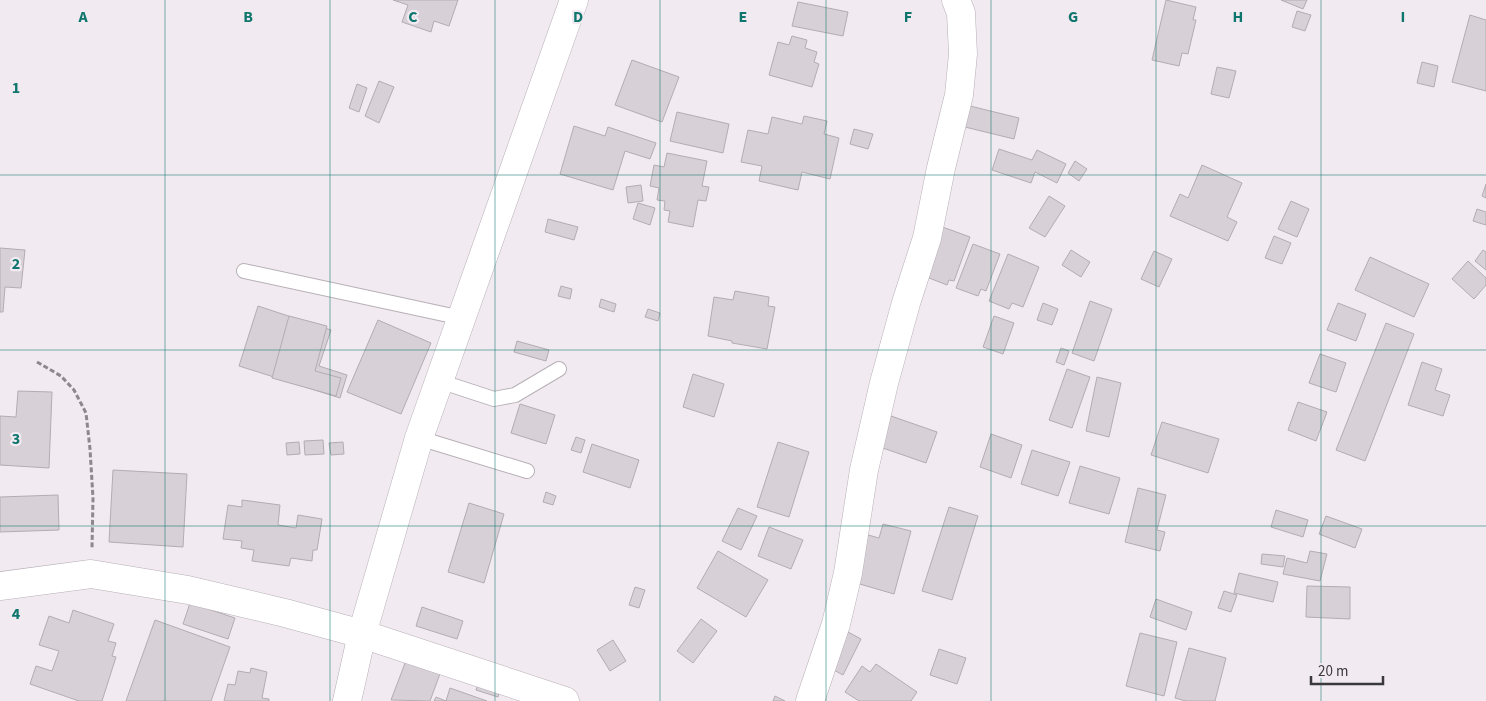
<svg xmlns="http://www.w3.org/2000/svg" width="1486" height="701" font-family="'Source Sans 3',sans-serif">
<rect width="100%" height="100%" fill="#f1eaf1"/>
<!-- building -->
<g fill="#d7d0d7" stroke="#b3acb2">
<polygon points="393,0 458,0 449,26 434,21 431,32 402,22 408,5"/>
<polygon points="1166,0 1196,7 1193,20 1196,20 1188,54 1182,53 1179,66 1152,60"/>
<polygon points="1281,0 1307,0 1303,9"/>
<polygon points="798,2 848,12 843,36 792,26"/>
<polygon points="1297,11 1311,15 1305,31 1292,27"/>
<polygon points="1470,15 1486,20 1486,91 1452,82"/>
<polygon points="792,36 807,40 805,48 817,52 814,62 819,64 812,87 769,75 778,42 789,45"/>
<polygon points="632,60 679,77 662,122 615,105"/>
<polygon points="1422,62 1438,66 1434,87 1417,83"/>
<polygon points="1217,67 1236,71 1229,98 1211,94"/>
<polygon points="379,81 394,87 379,123 365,116"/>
<polygon points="357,84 367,88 359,112 349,108"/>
<polygon points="970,106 1019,118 1014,139 965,127"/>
<polygon points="677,112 729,124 723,153 670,141"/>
<polygon points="804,116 827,121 824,134 839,138 830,179 802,172 798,190 759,181 762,166 741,162 748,130 768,134 772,117 802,124"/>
<polygon points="574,126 605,136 608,127 656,143 650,159 625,151 613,190 560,174"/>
<polygon points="854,129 873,134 868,149 850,144"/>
<polygon points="999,149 1032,160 1037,150 1066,164 1057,183 1035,172 1031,183 992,170"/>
<polygon points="667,153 707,161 702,186 709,187 706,201 698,200 693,227 668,222 670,211 664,210 665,201 657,200 659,188 650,186 654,165 664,167"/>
<polygon points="1075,161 1087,169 1079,181 1068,173"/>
<polygon points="1202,165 1242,183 1227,217 1237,222 1228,241 1170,216 1180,194 1188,198"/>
<polygon points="1486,184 1486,198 1482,196"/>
<polygon points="641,185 643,201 628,203 626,187"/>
<polygon points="1049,196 1065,206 1045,237 1029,228"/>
<polygon points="1291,201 1309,209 1297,237 1278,229"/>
<polygon points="638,203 655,208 650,225 633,219"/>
<polygon points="1477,209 1486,212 1486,225 1473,221"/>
<polygon points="548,219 578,227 574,240 545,232"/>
<polygon points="937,225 970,237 954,281 949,280 947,285 919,274"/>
<polygon points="1274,236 1291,243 1282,264 1265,258"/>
<polygon points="973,244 1000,254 986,291 981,289 978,296 956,288"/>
<polygon points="0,248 25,250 21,288 5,287 3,312 0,312"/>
<polygon points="1071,250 1090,262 1081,277 1062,265"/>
<polygon points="1483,250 1486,252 1486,270 1475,261"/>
<polygon points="1154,251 1172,259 1159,287 1141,279"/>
<polygon points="1008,254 1039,267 1023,307 1012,303 1009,309 989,301"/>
<polygon points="1370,257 1429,284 1414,317 1355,290"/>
<polygon points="1468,261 1486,278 1486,285 1474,299 1452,279"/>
<polygon points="561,286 572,289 570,299 558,296"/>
<polygon points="735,291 769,297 768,306 775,307 767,349 732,343 732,341 708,336 714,297 733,300"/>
<polygon points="601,299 616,304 614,312 599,307"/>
<polygon points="1090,301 1112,309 1094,361 1072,353"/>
<polygon points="1043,303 1058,309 1052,325 1037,320"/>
<polygon points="1338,303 1366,314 1356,341 1327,330"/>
<polygon points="258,306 331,330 319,366 347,375 340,398 239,366"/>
<polygon points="648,309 660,313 658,321 645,317"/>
<polygon points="289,316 327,326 315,371 341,378 336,396 272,378"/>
<polygon points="994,316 1014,323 1003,354 983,347"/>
<polygon points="378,320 431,343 401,414 347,392"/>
<polygon points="1386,323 1414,334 1365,461 1336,450"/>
<polygon points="517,341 549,350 546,361 514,352"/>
<polygon points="1061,348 1069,351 1064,365 1056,362"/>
<polygon points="1320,354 1346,363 1336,392 1309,383"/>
<polygon points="1422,362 1442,369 1435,390 1450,395 1443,416 1408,405"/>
<polygon points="1067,369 1090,377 1072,428 1049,420"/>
<polygon points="693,374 724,384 714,417 683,407"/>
<polygon points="1097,377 1121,383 1109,437 1086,431"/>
<polygon points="18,391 52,392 49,468 0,465 0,416 16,417"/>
<polygon points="1298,402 1327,412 1316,441 1288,430"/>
<polygon points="520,404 555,415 546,444 511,433"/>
<polygon points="891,416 937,432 926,463 880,447"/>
<polygon points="1162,422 1219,439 1208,473 1151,455"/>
<polygon points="991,434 1022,445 1011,478 980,467"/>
<polygon points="576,437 585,440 581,453 571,450"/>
<polygon points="323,440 324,454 305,455 304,441"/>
<polygon points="299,442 300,454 287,455 286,443"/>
<polygon points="343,442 344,454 331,455 329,443"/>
<polygon points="778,442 809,452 789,517 757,507"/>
<polygon points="592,444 639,460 630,488 583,472"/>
<polygon points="1032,450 1070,462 1058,496 1021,484"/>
<polygon points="1080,466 1120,478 1109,514 1069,503"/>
<polygon points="113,470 187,474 183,547 109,542"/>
<polygon points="1138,488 1166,495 1157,530 1165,532 1160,551 1125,542"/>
<polygon points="546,492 556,496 553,505 543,502"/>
<polygon points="58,495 59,530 0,532 0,497"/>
<polygon points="242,500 280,505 278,525 296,528 298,515 322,519 317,550 313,550 312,561 291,558 289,566 252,561 254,550 241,548 242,541 223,539 228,505 242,507"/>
<polygon points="469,503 504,514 484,583 448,572"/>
<polygon points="949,507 978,516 952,600 922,591"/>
<polygon points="738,508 757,516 741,550 722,541"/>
<polygon points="1276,510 1308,520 1303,537 1271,527"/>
<polygon points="1326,516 1362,529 1355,548 1319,534"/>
<polygon points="883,524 911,531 894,594 846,580 850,530 879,538"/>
<polygon points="769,527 803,540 791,569 758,556"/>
<polygon points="718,551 768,580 746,617 697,588"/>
<polygon points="1310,551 1327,554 1320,581 1283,574 1287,558 1307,563"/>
<polygon points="1262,554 1285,556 1283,567 1261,564"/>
<polygon points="1239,573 1278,582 1273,602 1234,593"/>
<polygon points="1307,586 1350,587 1350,619 1306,617"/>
<polygon points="635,587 645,590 639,608 629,605"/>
<polygon points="1224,591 1237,595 1231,612 1218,608"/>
<polygon points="1156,599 1192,612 1186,630 1150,617"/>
<polygon points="190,603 235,618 228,639 183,624"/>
<polygon points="422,607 463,621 457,639 416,626"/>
<polygon points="73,610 114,624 108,641 116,643 112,656 116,657 102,701 79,701 30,684 36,666 52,671 59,651 39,645 49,616 69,623"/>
<polygon points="701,619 717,631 693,663 677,651"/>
<polygon points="155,620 230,647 211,701 126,701"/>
<polygon points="848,632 861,639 843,675 830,668"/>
<polygon points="1140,633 1177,642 1164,696 1126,686"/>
<polygon points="613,640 626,661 610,671 597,650"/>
<polygon points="1189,648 1226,658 1215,701 1186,701 1175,698"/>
<polygon points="939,649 966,658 957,684 930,675"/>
<polygon points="407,658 441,671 430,701 391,700"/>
<polygon points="876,664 917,692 911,701 859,701 845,692 862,666 870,672"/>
<polygon points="251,668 267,672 262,698 269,699 269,701 224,701 228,684 235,685 238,671 250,673"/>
<polygon points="479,681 501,688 498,697 476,690"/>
<polygon points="450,688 487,701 434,701 436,697 446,701"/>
<polygon points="775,696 785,701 773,701"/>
</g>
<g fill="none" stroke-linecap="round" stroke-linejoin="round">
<!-- service casing -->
<g stroke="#b7b0b6" stroke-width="16">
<g id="service">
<polyline points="244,271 462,318"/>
<polyline points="439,381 494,399 515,395 559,369"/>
<polyline points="419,438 527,471"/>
</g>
</g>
<!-- minor casing -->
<g stroke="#b7b0b6" stroke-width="29">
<g id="minor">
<polyline points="0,586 91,574 188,590 285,613 362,634 565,701"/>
<polyline points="347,701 362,634 419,438 574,0"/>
<polyline points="810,701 836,624 848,573 864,470 884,383 906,303 927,238 941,168 959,95 963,54 961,13 956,0"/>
</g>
</g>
<!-- path -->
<polyline stroke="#8c888c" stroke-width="3" stroke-dasharray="5 2.5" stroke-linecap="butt" points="37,362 61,376 74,390 86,413 90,449 93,498 92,548"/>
<!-- service -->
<use href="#service" stroke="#fff" stroke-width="14"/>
<!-- minor -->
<use href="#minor" stroke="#fff" stroke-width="28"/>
</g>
<!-- grid -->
<path fill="none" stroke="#0f766e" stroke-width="1" stroke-opacity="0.55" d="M165,0V701M330,0V701M495,0V701M660,0V701M826,0V701M991,0V701M1156,0V701M1321,0V701M0,175H1486M0,350H1486M0,526H1486"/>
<g font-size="16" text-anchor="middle" font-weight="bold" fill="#0f766e" stroke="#f1eaf1" stroke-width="4.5" stroke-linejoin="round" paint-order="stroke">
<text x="83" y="22">A</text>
<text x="248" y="22">B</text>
<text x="413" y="22">C</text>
<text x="578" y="22">D</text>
<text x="743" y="22">E</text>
<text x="908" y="22">F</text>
<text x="1073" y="22">G</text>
<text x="1238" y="22">H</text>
<text x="1403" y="22">I</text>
<text x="16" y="93">1</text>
<text x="16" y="269">2</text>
<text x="16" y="444">3</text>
<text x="16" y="619">4</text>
</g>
<!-- scale -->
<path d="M1311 676v8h72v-8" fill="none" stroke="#3a383a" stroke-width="2.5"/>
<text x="1318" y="676" font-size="15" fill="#3a383a" stroke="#f1eaf1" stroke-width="4" paint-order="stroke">20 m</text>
</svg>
